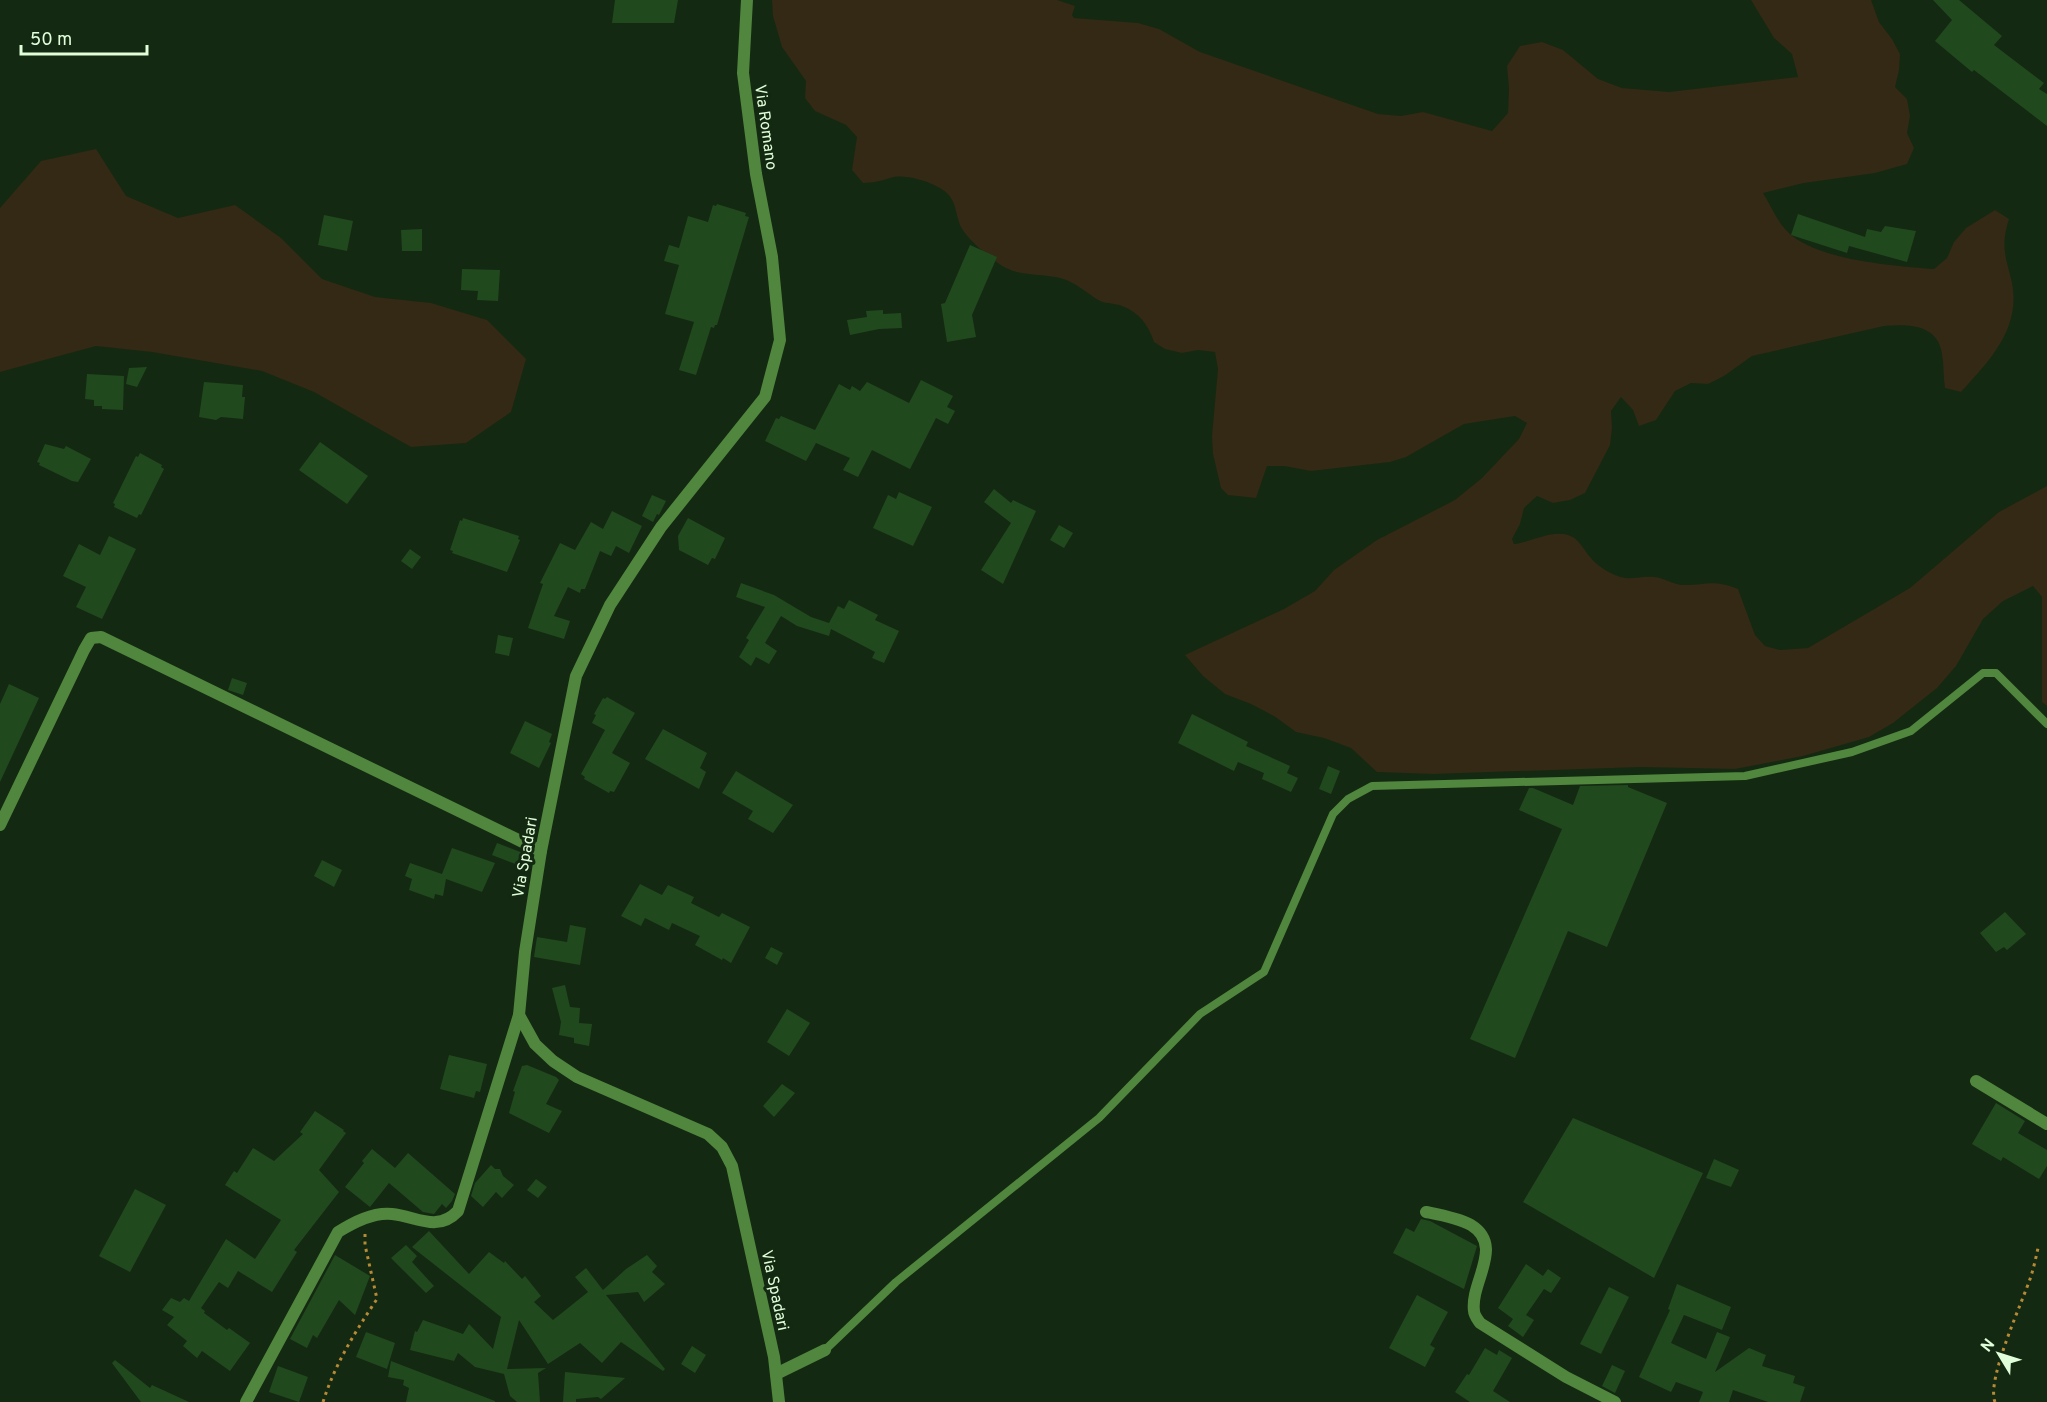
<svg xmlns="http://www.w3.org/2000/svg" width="2047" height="1402" font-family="Overpass,sans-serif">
<rect width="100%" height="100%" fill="#142911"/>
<!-- green -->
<g fill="#332914">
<path d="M772,0H1057L1075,6L1072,15L1074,18L1138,23L1159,29L1200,52L1378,114L1401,116L1423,112L1492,131L1508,113L1509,89L1507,66L1520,46L1542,42L1563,50L1598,79L1622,88L1669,92L1798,77L1792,54L1774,38L1751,0H1871L1879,22L1892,39L1900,54L1899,70L1895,87L1907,99L1910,116L1907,133L1914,148L1907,164L1875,173L1804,183L1763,193C1770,204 1776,219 1785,229C1811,260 1894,266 1934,269L1947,258L1954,242L1966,228L1995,210L2009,219C2000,248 2006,256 2012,283C2021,329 1989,361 1961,392L1945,388C1943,376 1944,365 1942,354C1938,324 1908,324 1884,326L1752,356L1724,376L1708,384L1691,383L1675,391L1656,420L1639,426L1633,410L1621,397L1611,411L1612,428L1610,445L1585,493L1570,500L1553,503L1537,496L1524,508L1520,524L1512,539L1514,544C1531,542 1551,530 1568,535C1579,538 1583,549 1590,557C1598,567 1613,576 1625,578C1634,579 1644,576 1653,577C1663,577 1673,585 1684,585C1707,585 1714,579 1738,589L1755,635L1765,646L1780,650L1808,648L1910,588L1999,512L2047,486V706L2042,702V597L2033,586L2003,601L1983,619L1956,666L1937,688L1893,723L1869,737L1803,756L1735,769L1641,767L1433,774L1377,772L1351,748L1324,738L1296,732L1274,716L1251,704L1225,694L1203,676L1185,655L1284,609L1315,591L1334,570L1377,540L1455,500L1482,478L1519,439L1527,423L1515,416L1464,424L1406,457L1390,462L1311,471L1284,466H1267L1256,498L1228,495L1221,488L1213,454L1212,436L1218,369L1215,352L1198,350L1182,353L1165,349L1154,342C1148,325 1140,313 1122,306C1115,303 1107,304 1100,301C1086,293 1076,282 1060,278C1044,274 1021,276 1006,268C994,262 965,238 960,225C953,205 957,196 934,185C924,180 905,175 894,177C883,180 874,183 863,183L852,170L857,137L846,125L815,111L805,98L806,81L782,47L773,16Z"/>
<polygon points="96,149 126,196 178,218 235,205 281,238 322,279 375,297 431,303 487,320 526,359 511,412 466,443 411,447 314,392 262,371 152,352 96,346 0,372 0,208 41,161"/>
</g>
<!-- building -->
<g fill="#21491e">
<polygon points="615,0 678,0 674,23 612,23"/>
<polygon points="1933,0 1959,0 2002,36 1994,45 2044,83 2039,89 2047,94 2047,126 1974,70 1972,72 1935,41 1952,20"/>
<polygon points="717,204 746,213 745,216 749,217 717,325 715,325 714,328 711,327 696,375 679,370 694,322 665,314 679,265 664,261 669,245 679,248 688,216 708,222 713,205 716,206"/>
<polygon points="1798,214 1865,237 1867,229 1881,232 1885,226 1916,231 1907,262 1849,246 1847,253 1791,235"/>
<polygon points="324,215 353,221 347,251 318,245"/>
<polygon points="422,229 422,251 402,251 401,230"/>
<polygon points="970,245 997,257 972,315 976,337 947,342 941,304 945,303"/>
<polygon points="462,269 500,270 498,301 477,300 478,291 461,290"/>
<polygon points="883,310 883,314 901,313 902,328 879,329 850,335 847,320 867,317 866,311"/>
<polygon points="147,367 137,387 126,384 129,368"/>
<polygon points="87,374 124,376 123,410 102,409 102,406 94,406 94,400 85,399"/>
<polygon points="921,380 953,396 947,407 955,411 948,424 936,418 910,469 872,450 858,477 843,470 850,458 816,443 806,461 765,441 776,418 779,419 781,416 815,430 839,384 850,390 852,386 860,391 867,382 909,403"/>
<polygon points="204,382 243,385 242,397 245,397 243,419 221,417 216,420 199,417"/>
<polygon points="320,442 368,476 347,504 299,470"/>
<polygon points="45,444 64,449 66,446 91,459 78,482 72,481 39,465 40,463 37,462"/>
<polygon points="140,453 162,465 161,467 164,469 141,515 139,514 137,518 114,507 115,504 113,503 136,456 138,457"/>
<polygon points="994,489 1011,503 1013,500 1036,511 1003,584 981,570 1011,523 984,502"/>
<polygon points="899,492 932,507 913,546 873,528 888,495 896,499"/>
<polygon points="652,495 666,501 659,515 657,514 653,522 642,516"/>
<polygon points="612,511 642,526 629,553 616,546 611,556 600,551 585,589 581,589 580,593 568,587 554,616 570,621 564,639 528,628 543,584 540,583 560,543 575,550 591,522 603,529"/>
<polygon points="463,518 519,536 518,539 520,540 507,572 452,553 453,551 450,550 460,520 462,521"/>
<polygon points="688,518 725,538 715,559 712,558 708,565 679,550 678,536"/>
<polygon points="1059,525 1073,533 1064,548 1050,540"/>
<polygon points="109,536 136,549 102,619 76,607 86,587 63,576 79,544 100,555"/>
<polygon points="410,549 421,557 412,569 401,561"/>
<polygon points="741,583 774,595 811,617 829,623 838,606 844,609 849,600 878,615 875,620 899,631 884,663 872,658 875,652 831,629 829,636 797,626 781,616 765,643 777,651 769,664 756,657 751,666 739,657 749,640 746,638 765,607 736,597"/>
<polygon points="498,635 513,638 509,656 495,653"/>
<polygon points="232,678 247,683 243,695 228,690"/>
<polygon points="9,684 39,698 0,782 0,704"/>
<polygon points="607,697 635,713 612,753 630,763 614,792 610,791 609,793 584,779 585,777 581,774 605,730 592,723 596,715 594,714 603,698 605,699"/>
<polygon points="1192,714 1248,742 1246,746 1290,766 1287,773 1298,778 1291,792 1262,779 1264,773 1238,762 1234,771 1178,743"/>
<polygon points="525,721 552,734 549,742 551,743 539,768 510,753"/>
<polygon points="663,729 707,753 700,768 706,772 699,789 645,759"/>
<polygon points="1328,766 1340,771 1331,794 1319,789"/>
<polygon points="736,771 793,805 773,833 748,819 753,811 722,793"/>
<polygon points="1628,785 1628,787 1667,803 1607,947 1568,931 1515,1058 1470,1039 1562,829 1519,810 1529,788 1533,788 1573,805 1580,786"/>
<polygon points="497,843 523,853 518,865 492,855"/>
<polygon points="452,848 495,863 482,892 446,879 443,896 435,894 434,899 409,890 412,879 405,876 410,863 442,874"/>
<polygon points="322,860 342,870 334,887 314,876"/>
<polygon points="640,884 662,895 668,885 694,897 691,903 719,917 722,913 750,927 731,963 723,958 722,960 695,945 700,936 672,923 669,930 645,918 641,926 621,916"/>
<polygon points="2005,912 2026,934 2007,950 2004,947 1996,952 1980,933"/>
<polygon points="570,925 586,928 580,965 534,957 537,937 567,942"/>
<polygon points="771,947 783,953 777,965 765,958"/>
<polygon points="565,985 570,1007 580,1008 579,1023 592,1024 589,1046 574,1043 574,1038 559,1035 561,1022 552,988"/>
<polygon points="787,1009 810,1023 789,1056 767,1042"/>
<polygon points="449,1055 487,1064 480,1092 476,1091 474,1098 440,1089"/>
<polygon points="527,1065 556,1077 559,1080 546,1104 562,1111 549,1133 509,1113 515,1092 513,1091 522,1066"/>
<polygon points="782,1084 795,1093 774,1117 763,1106"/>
<polygon points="1996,1103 2025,1121 2018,1133 2047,1150 2047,1166 2039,1179 2003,1157 2001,1161 1972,1144"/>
<polygon points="315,1111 344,1130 343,1131 346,1133 319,1170 339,1192 294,1250 297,1252 272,1292 238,1271 228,1288 219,1282 201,1308 205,1311 204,1313 227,1330 229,1328 250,1343 230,1371 202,1351 197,1358 183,1346 187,1341 167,1325 174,1317 162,1310 171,1298 180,1302 184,1298 189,1301 226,1239 255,1259 281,1220 225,1185 234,1171 237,1173 253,1148 274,1161 303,1134 300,1132"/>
<polygon points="1573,1118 1703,1173 1654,1278 1523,1202"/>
<polygon points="372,1149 395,1168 408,1153 455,1194 452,1201 446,1208 442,1204 434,1214 423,1212 389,1183 370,1207 345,1187 364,1163 362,1161"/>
<polygon points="1714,1159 1739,1170 1731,1187 1706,1178"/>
<polygon points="491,1165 495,1169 500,1169 503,1176 514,1185 502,1198 496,1192 483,1207 471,1196 475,1183"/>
<polygon points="536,1179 547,1187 538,1198 527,1190"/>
<polygon points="135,1189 166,1205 130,1272 99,1256"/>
<polygon points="1421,1219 1430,1221 1477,1246 1464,1289 1393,1253 1406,1228 1414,1232"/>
<polygon points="429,1231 469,1274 489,1252 504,1263 505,1261 522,1279 525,1276 541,1296 534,1302 553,1320 588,1292 575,1277 586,1268 603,1290 626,1269 647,1255 657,1266 652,1272 665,1284 644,1302 638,1292 606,1295 665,1369 663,1371 621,1342 602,1363 580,1343 548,1364 519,1320 507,1369 546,1368 538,1373 540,1402 517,1402 510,1396 504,1374 475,1367 458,1353 454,1361 410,1350 415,1331 417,1332 423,1320 463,1334 469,1324 493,1349 501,1317 412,1247"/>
<polygon points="406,1245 417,1256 412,1262 434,1286 426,1293 391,1258"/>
<polygon points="335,1255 370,1276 355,1315 339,1300 317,1338 313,1335 307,1348 290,1339"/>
<polygon points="1526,1264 1543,1276 1548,1269 1561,1278 1551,1293 1544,1289 1526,1315 1534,1320 1523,1337 1508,1326 1513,1319 1498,1308"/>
<polygon points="1677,1284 1731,1307 1722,1330 1684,1315 1671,1343 1706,1359 1717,1332 1730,1337 1715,1372 1749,1348 1766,1355 1762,1366 1795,1376 1793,1383 1805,1387 1800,1402 1768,1402 1733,1390 1729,1402 1699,1402 1703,1392 1676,1382 1671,1392 1639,1377 1670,1310 1668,1309"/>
<polygon points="1609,1287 1629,1297 1601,1354 1580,1344"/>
<polygon points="1417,1295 1448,1312 1430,1345 1435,1348 1425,1367 1389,1348"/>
<polygon points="366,1332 395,1343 387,1369 356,1357"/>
<polygon points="692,1346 706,1355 695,1373 681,1364"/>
<polygon points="1485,1348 1497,1355 1499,1350 1512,1358 1493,1391 1510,1402 1470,1402 1455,1392 1467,1374 1469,1375"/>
<polygon points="115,1360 150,1388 152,1385 189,1402 141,1402 112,1363"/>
<polygon points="391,1361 495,1401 495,1402 406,1402 409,1388 403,1385 404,1380 388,1377"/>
<polygon points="1612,1365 1625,1371 1615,1393 1602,1386"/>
<polygon points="278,1366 308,1377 299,1402 269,1392"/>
<polygon points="565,1372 625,1378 601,1399 598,1397 576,1399 576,1402 563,1402"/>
</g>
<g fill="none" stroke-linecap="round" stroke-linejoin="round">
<!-- path -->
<g stroke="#b78a35" stroke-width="3" stroke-dasharray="3 4.5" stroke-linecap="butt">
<path d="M323,1402C335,1364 355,1332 377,1299L365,1245V1232"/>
<path d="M1995,1402C1986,1380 2023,1301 2031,1276C2034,1267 2036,1257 2038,1248"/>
</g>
<!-- service -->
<polyline stroke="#50863e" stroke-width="8" points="825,1350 896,1282 1099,1118 1200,1014 1264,972 1333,814 1348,799 1372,786 1745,776 1852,752 1911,731 1983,673 1996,673 2047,724"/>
<!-- minor -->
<g stroke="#50863e" stroke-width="12">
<polyline points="0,825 84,650 91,638 101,637 541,851"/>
<polyline points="1976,1081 2047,1124"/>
<path d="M1426,1212C1441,1215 1458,1218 1471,1225C1505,1246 1470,1282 1474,1311C1474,1315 1478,1320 1480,1323L1566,1377L1615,1402"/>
<polyline points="776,1374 825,1350"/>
<path d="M246,1402L338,1232C354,1222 373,1212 392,1214C416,1216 437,1233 458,1211L519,1015"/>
</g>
<!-- tertiary -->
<polyline stroke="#50863e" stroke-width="12" points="747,0 743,73 756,174 772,257 780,340 765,397 661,527 610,605 576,676 541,851 525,952 519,1015 535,1044 553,1061 577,1077 708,1134 722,1147 732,1166 774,1357 779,1402"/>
</g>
<g text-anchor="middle" stroke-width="6" stroke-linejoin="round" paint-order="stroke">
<!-- street labels -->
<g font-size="16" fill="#e0feda" stroke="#142911">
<text transform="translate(767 127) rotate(82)" y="6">Via Romano</text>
<text transform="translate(524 857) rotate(-80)" y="6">Via Spadari</text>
<text transform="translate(776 1290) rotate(78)" y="6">Via Spadari</text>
</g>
</g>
<!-- north arrow -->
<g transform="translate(1999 1354) rotate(308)" stroke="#142911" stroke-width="4.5" paint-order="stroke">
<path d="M0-4.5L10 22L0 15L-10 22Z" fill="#e0feda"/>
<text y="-9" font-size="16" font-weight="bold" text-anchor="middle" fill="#e0feda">N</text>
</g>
<!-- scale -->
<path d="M21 45v9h126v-9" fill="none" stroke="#e0feda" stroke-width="3"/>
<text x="30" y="45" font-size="18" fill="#e0feda" stroke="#142911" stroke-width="4.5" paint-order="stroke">50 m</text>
</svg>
